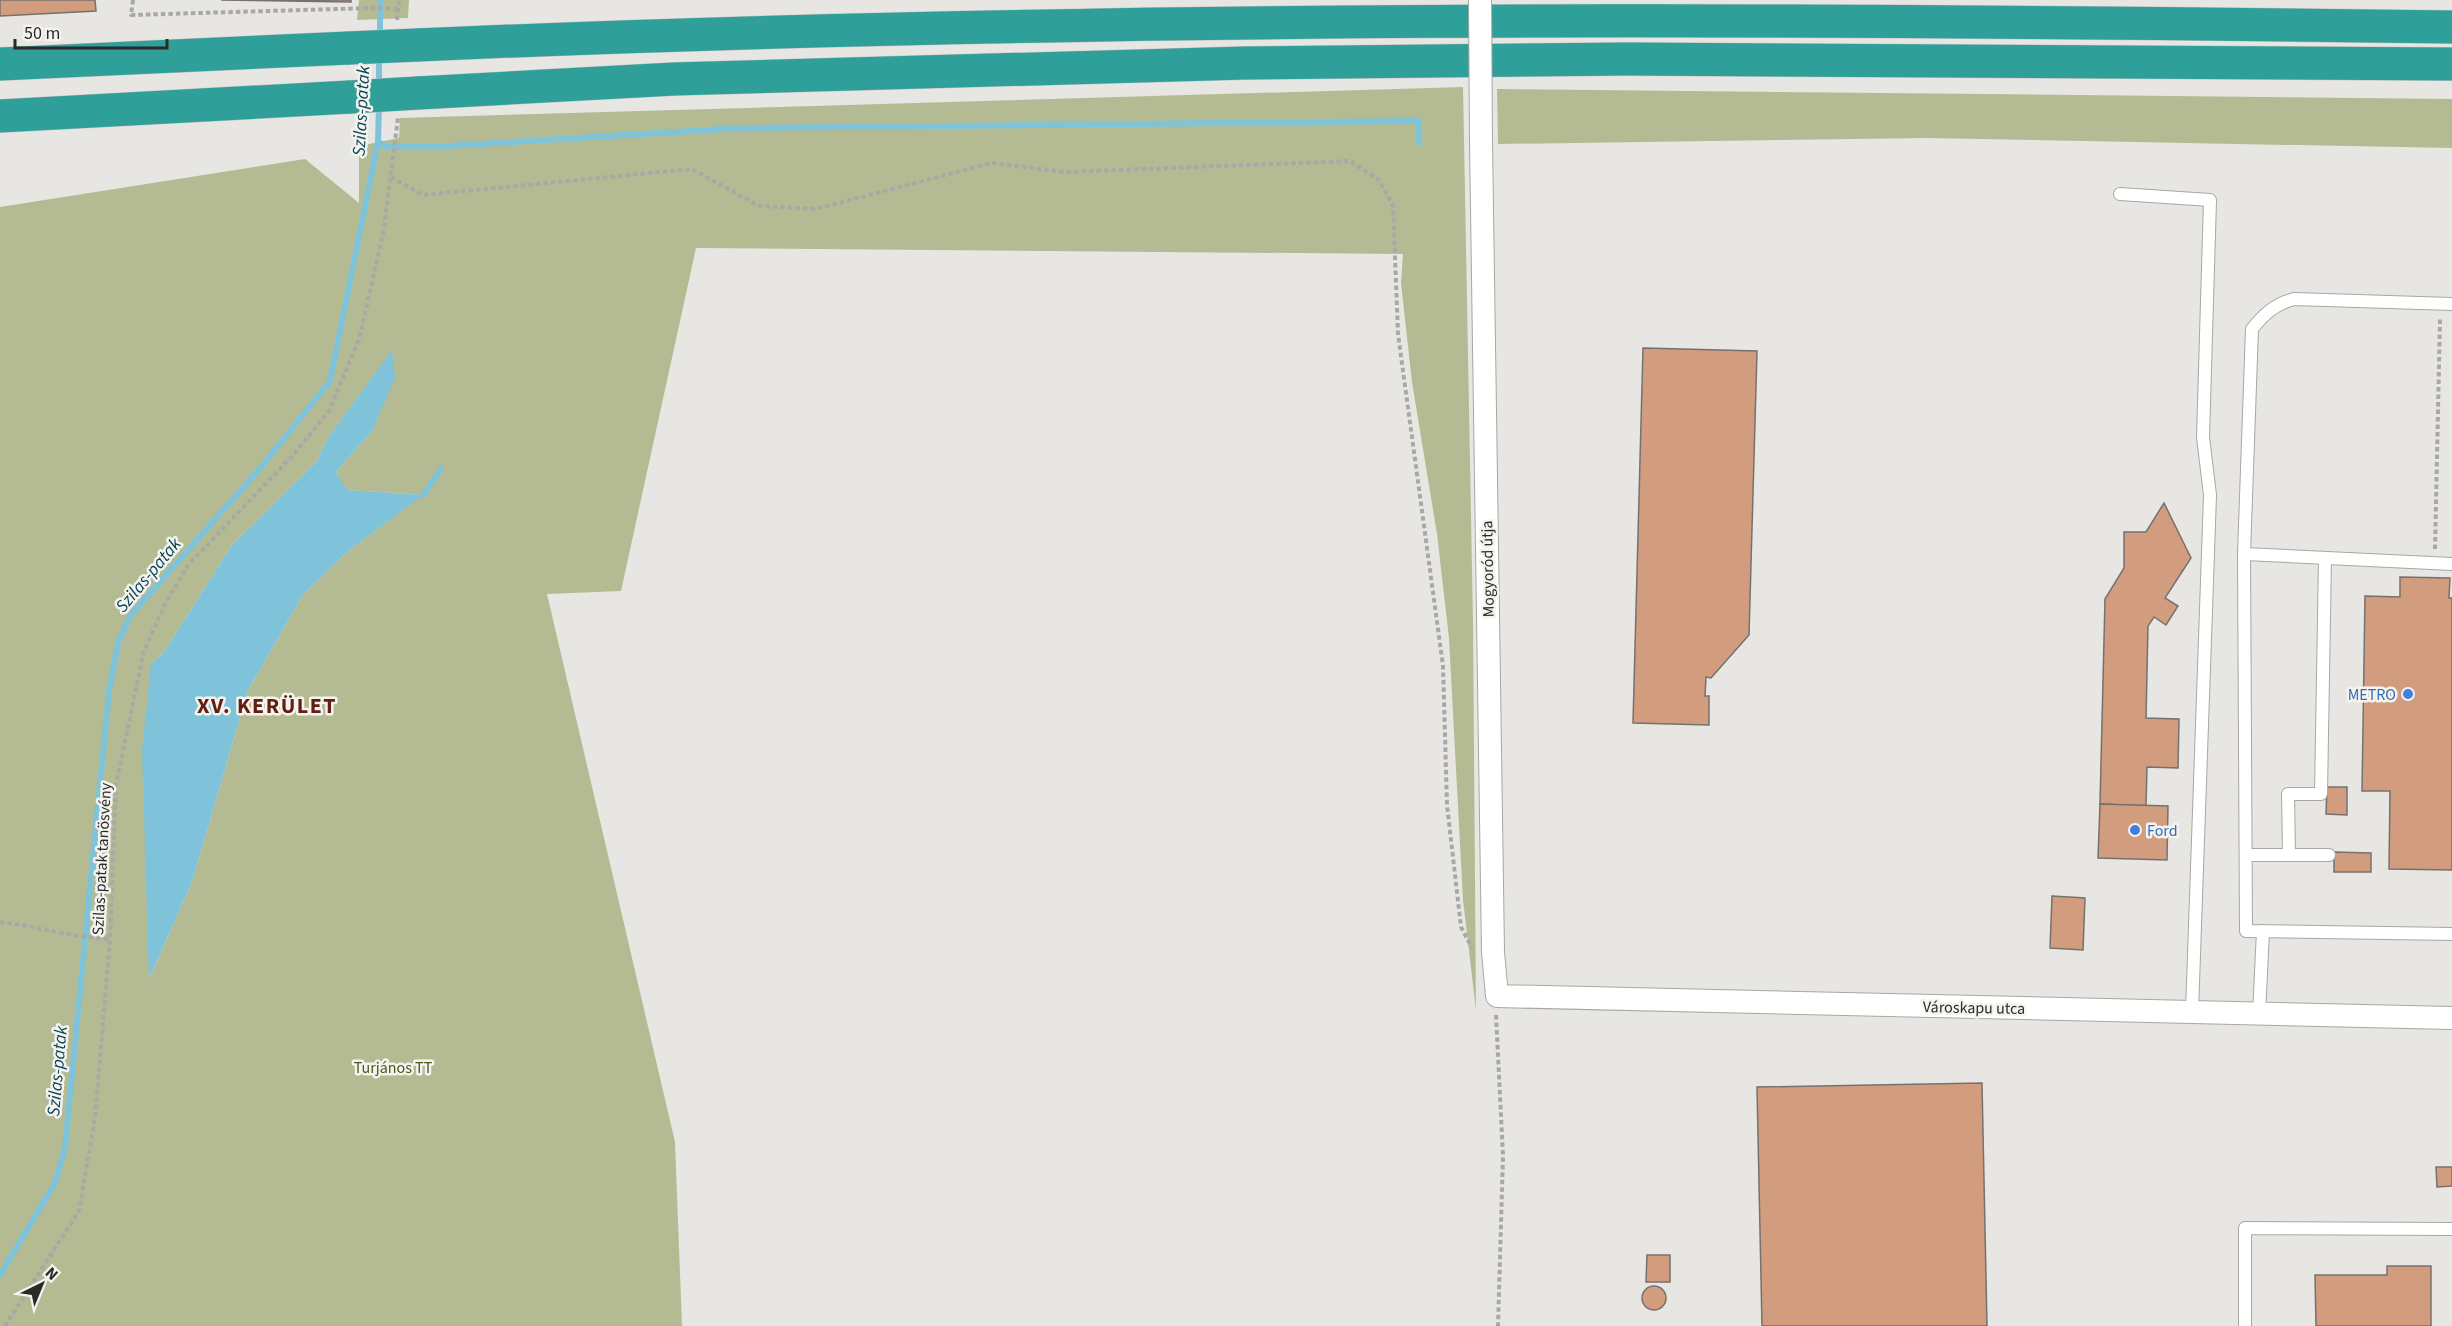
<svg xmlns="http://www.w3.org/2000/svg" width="2452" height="1326" font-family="'Source Sans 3',sans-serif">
<rect width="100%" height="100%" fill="#e7e6e2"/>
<!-- green -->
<g fill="#b4bb92" fill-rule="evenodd">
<polygon points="359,0 409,0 408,18 357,20"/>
<path d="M1463,87L1473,622L1476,1010L1463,900L1449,638L1437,534L1412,382L1401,283L1403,254L696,248L621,591L547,594L675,1142L682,1326H0V207L305,159L359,203V146L399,138L400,118ZM392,351L372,431L336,472L346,490L422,495L348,551L303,595L248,690L192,882L150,977L151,664L164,652L232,545L317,461L327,439Z"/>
<polygon points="1497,89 2452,99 2452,148 1927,138 1498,144"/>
</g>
<!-- water -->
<polygon fill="#7ec3da" points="392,350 395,378 372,431 336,472 347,490 423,495 348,551 303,595 248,690 192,882 149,979 142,750 151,664 164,652 232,545 317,461 327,439"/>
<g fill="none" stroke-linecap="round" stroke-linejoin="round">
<!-- stream -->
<g stroke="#7ec3da" stroke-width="6">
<polyline points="380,38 380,0"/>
<polyline points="379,86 379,58"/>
<polyline points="378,142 388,147 431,147 740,128 1419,121 1419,143"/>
<polyline points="423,495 441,469"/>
<polyline points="0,1275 55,1183 65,1148 109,691 118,643 130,616 262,466 330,381 378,142 379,106"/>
</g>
</g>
<!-- building -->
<g fill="#d29d7e" stroke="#75716f" stroke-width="1.5">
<polygon points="0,0 95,0 96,11 0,16"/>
<polygon points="221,0 351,0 351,2"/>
<polygon points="1643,348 1757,351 1749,635 1711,678 1706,677 1705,696 1709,696 1709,725 1633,723"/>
<polygon points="2164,503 2191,558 2165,598 2178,606 2166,625 2154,617 2148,626 2146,718 2179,719 2178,768 2147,767 2146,806 2100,804 2105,599 2124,568 2124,532 2146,532"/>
<polygon points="2400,577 2450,578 2449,598 2452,598 2452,870 2389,869 2390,791 2362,791 2365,596 2400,597"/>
<polygon points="2327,787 2347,787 2347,815 2326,814"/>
<polygon points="2100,804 2168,806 2167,860 2098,858"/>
<polygon points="2334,852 2371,853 2371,872 2334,872"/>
<polygon points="2052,896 2085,898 2083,950 2050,948"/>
<polygon points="1982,1083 1987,1326 1762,1326 1757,1087"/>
<polygon points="2436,1167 2452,1167 2452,1186 2437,1187"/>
<polygon points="1647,1255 1670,1255 1670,1282 1646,1282"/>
<polygon points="2387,1266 2431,1266 2431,1326 2316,1326 2315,1275 2387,1275"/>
<circle cx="1654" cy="1298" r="12"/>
</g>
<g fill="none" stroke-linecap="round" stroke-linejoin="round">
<!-- service casing -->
<g stroke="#a8a7a3" stroke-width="14">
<g id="service">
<polyline points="2120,194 2210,200 2203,437 2210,495 2192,1012"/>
<path d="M2452,304L2294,299C2275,304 2264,314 2252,329L2244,554L2246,931L2452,934"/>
<polyline points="2244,554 2452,564"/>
<polyline points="2246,855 2329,855"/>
<polyline points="2289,855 2288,794 2321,794 2325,558"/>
<polyline points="2259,1014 2263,931"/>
<polyline points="2245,1326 2245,1228 2452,1229"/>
</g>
</g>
<!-- minor casing -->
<g stroke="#a8a7a3" stroke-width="24">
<polyline id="minor" points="1481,142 1493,952 1497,996 2452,1018"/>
</g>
<!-- motorway casing -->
<g stroke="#c4c3c3" stroke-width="34">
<g id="motorway">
<path d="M417,45C1094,15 1774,18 2452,27"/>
<polyline points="0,64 349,48"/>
<polyline points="418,93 674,79 1245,63 1628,59 2452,64"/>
<polyline points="0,116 350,97"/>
</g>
</g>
<!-- path -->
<g stroke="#a9a8a5" stroke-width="4" stroke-dasharray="4.5 3" stroke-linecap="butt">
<polyline points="133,0 131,15 371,8 398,9"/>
<polyline points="397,20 399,0"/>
<polyline points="391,177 423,195 692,169 759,206 815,209 992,163 1065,172 1350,161 1379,180 1393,206 1398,334 1443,666 1447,805 1461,927 1472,948"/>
<polyline points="2435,549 2440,319"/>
<path d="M0,922C37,926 73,938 110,939"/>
<polyline points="1496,1015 1503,1156 1498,1326"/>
<polyline points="5,1326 79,1211 95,1118 110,939 116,784 144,651 166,602 189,564 294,454 329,411 359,339 383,234 398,118"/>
</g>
<!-- service -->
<use href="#service" stroke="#fff" stroke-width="12"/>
<!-- minor -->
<use href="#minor" stroke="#fff" stroke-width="22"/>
<!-- motorway -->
<use href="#motorway" stroke="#2fa099" stroke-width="33"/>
<!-- minor-bridge casing -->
<g stroke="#a8a7a3" stroke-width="24" stroke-linecap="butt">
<polyline id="minor-bridge" points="1480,0 1481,142"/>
</g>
<!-- motorway-bridge casing -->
<g stroke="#c4c3c3" stroke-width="34" stroke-linecap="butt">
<g id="motorway-bridge">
<polyline points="349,48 417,45"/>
<polyline points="350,97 418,93"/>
</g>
</g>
<!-- minor-bridge -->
<use href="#minor-bridge" stroke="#fff" stroke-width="22"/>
<!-- motorway-bridge -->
<use href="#motorway-bridge" stroke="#2fa099" stroke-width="33"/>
</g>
<!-- markers -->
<g fill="#3f7fe0" stroke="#f4f3ef" stroke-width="2">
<circle cx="2408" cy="694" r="6"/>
<circle cx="2135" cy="830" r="6"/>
</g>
<g text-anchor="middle" stroke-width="5" stroke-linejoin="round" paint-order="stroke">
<!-- street labels -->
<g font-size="16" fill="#2b2a29" stroke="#f4f3ef">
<text transform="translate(1487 569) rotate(-91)" y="6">Mogyoród útja</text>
<text transform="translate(101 859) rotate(-87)" y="6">Szilas-patak tanösvény</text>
<text transform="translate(1974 1007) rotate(1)" y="6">Városkapu utca</text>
</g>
<!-- shop labels -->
<g font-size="16" fill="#366cbe" stroke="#f4f3ef" text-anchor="end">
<text x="2396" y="700">METRO</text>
<text x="2147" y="836" text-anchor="start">Ford</text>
</g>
<!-- park labels -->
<g font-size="16" fill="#4f5617" stroke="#f4f3ef">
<text x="393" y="1073">Turjános TT</text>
</g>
<!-- water labels -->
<g font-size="18" font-style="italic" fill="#074656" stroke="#f4f3ef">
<text transform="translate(361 111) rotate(-87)" y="6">Szilas-patak</text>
<text transform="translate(148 575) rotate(-50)" y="6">Szilas-patak</text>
<text transform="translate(57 1071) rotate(-85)" y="6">Szilas-patak</text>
</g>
<!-- district labels -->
<g font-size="22" font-weight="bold" letter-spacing="1.5" fill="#611e11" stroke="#f4f3ef">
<text x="267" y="713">XV. KERÜLET</text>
</g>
</g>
<!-- north arrow -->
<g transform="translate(42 1284) rotate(43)" stroke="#f4f3ef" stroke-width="4.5" paint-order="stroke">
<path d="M0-4.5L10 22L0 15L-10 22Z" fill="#2b2a29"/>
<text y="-9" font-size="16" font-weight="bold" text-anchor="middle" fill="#2b2a29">N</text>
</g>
<!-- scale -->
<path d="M15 39v9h152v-9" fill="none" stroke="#2b2a29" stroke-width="3"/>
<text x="24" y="39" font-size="18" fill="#2b2a29" stroke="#f4f3ef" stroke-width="4.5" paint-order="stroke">50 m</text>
</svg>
